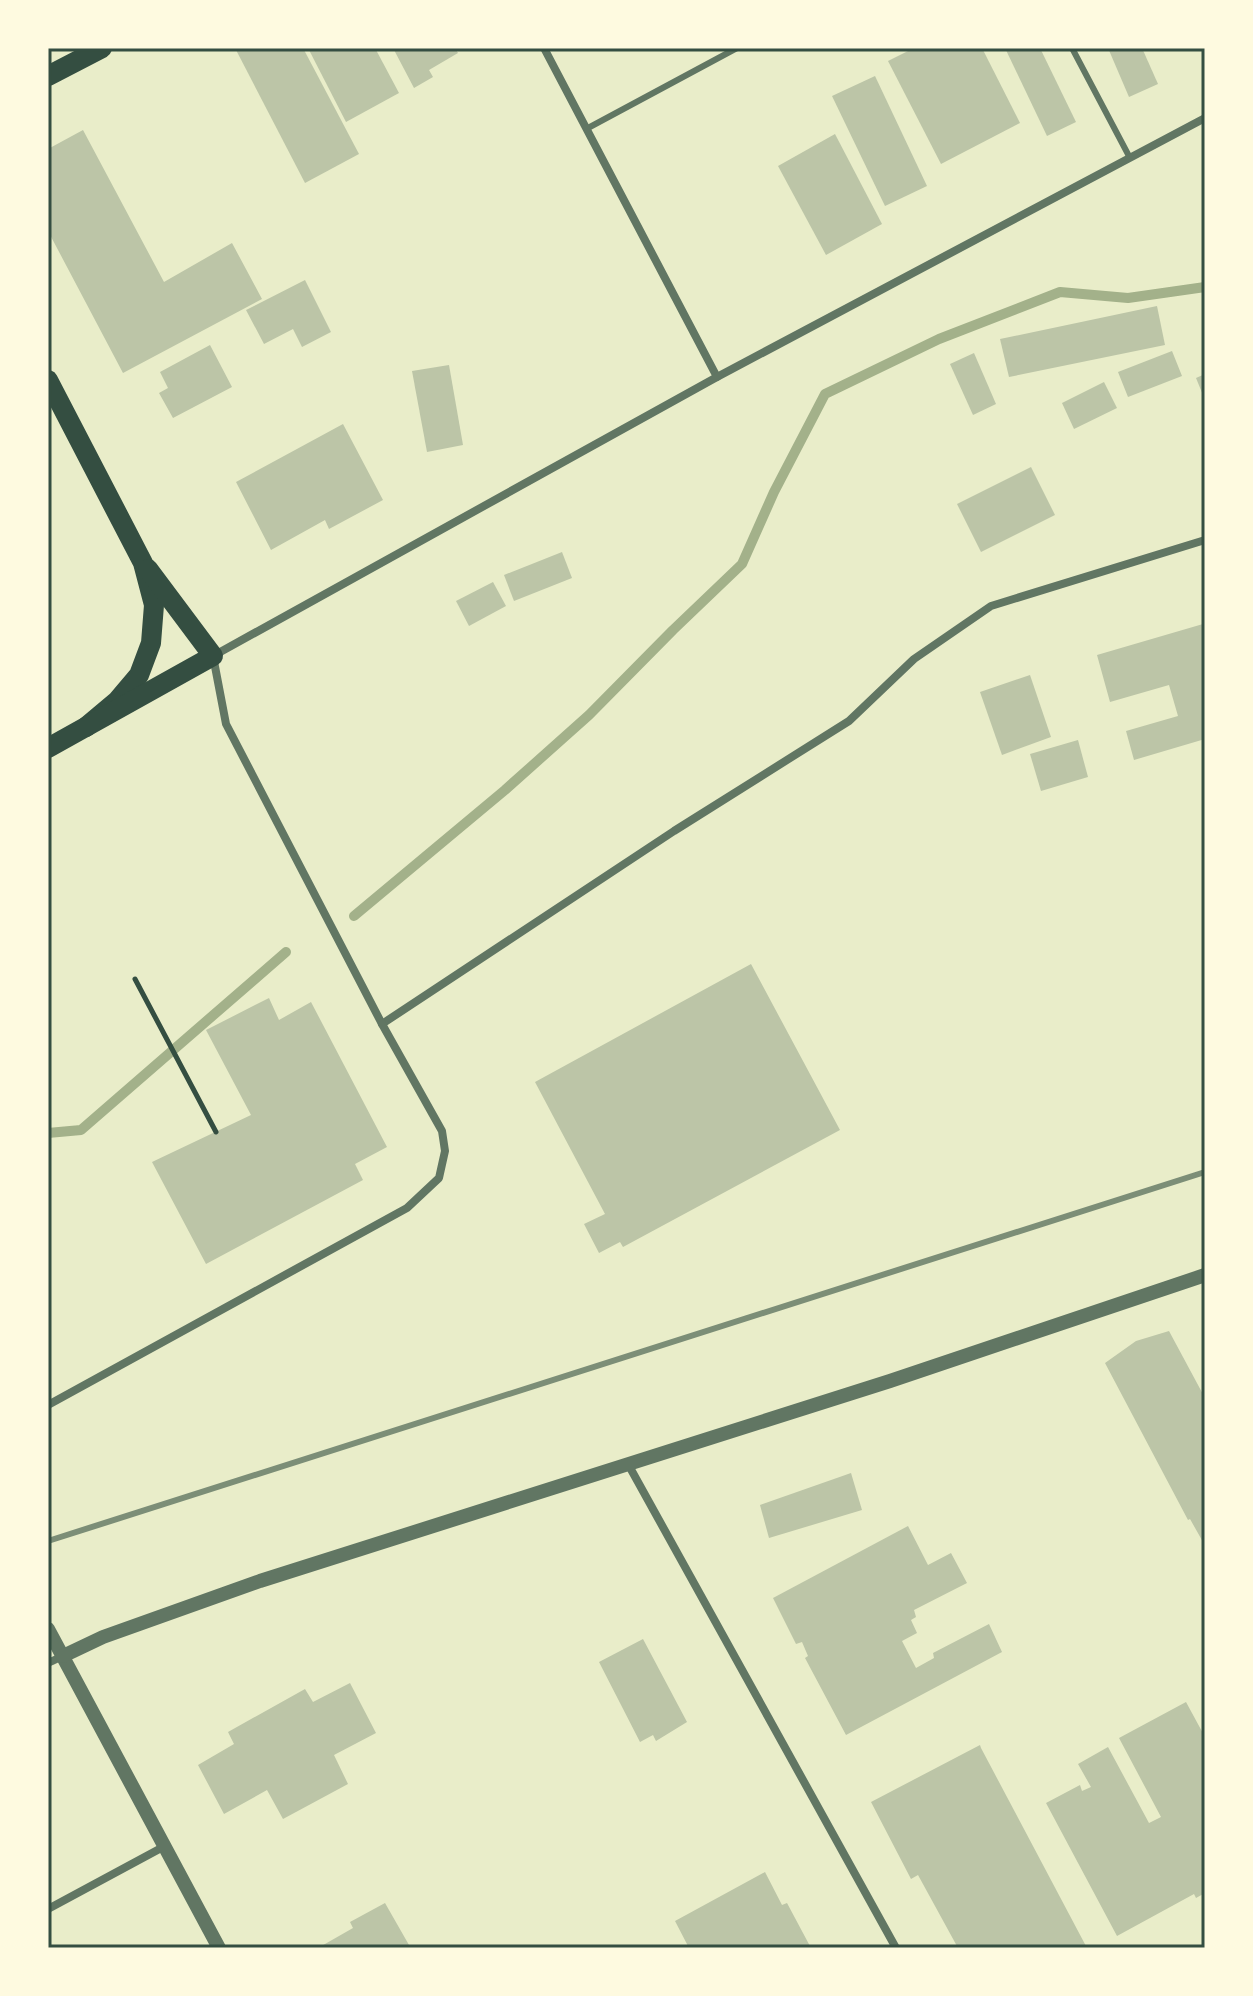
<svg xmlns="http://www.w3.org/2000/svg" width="1253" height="1996" font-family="'Golos Text',sans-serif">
<rect width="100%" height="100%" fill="#e9edc9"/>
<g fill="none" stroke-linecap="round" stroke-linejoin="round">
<!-- stream -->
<g stroke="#a3b18a" stroke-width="10">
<polyline points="354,916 505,790 589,715 673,630 742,564 774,492 825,394 939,339 1060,292 1128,298 1205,287"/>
<polyline points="48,1133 81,1130 286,952"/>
</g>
</g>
<!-- building -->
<g fill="#bcc5a7">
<polygon points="235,48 303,48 359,154 305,183"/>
<polygon points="308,48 375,48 399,93 346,122"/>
<polygon points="393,48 455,48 458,53 429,70 433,77 414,88"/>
<polygon points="914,48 982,48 1020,123 941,164 888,61"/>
<polygon points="1005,48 1040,48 1076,122 1047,136"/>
<polygon points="1108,48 1142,48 1158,84 1129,97"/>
<polygon points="875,76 927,186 885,206 832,96"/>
<polygon points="83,130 164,282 232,243 262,299 123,373 48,231 48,149"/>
<polygon points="835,134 882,224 826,255 778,166"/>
<polygon points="305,280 331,332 302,347 293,329 264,344 246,310"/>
<polygon points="1157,306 1165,345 1009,377 1000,339"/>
<polygon points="210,345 232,387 173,418 159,393 168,388 160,372"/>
<polygon points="1172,351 1182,376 1128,397 1118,372"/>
<polygon points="974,353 996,404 973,415 950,364"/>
<polygon points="449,365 463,445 427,452 412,371"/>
<polygon points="1205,374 1205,400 1196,378"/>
<polygon points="1104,382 1117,408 1074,429 1062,403"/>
<polygon points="343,424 383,500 329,529 325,520 271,550 236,482"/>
<polygon points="1031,467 1055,515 981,552 957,504"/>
<polygon points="562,552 572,578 514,601 504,575"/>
<polygon points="493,582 506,606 469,626 456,601"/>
<polygon points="1203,624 1205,739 1134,760 1126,731 1178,716 1169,685 1110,702 1097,655"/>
<polygon points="1030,675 1051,737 1002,755 980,692"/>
<polygon points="1078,740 1088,777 1041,791 1030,754"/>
<polygon points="751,964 840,1130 623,1247 620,1242 599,1253 584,1224 605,1214 535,1082"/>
<polygon points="269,998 279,1020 311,1002 387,1147 355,1164 363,1180 206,1264 152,1162 251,1115 206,1030"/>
<polygon points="1169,1331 1205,1398 1205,1541 1203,1542 1190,1519 1188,1520 1105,1363 1136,1341"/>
<polygon points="851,1473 862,1510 769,1538 760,1505"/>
<polygon points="908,1526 928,1565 951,1553 967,1583 914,1610 916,1617 911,1620 917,1633 902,1641 916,1668 934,1658 933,1653 989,1624 1002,1652 846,1735 805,1658 808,1656 802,1642 796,1644 773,1598"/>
<polygon points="643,1639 687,1722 656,1741 653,1735 640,1742 599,1662"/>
<polygon points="350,1683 376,1733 334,1755 348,1784 283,1819 267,1790 224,1814 198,1765 234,1744 228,1732 305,1689 313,1702"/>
<polygon points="1186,1702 1205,1737 1205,1893 1196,1898 1194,1894 1117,1936 1046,1803 1080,1785 1082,1791 1091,1787 1078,1764 1108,1747 1149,1823 1161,1817 1119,1738"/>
<polygon points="980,1745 981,1748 1087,1948 958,1948 918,1875 911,1879 871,1802"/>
<polygon points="765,1872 782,1905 787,1903 811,1948 689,1948 675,1921"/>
<polygon points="385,1903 409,1945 404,1948 318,1948 353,1928 350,1922"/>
</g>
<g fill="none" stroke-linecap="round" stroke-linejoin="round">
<!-- path -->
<polyline stroke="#344e41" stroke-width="5" points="135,979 216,1132"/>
<!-- service -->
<g stroke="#617663" stroke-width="6">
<polyline points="1072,48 1130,158"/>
<polyline points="588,128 737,48"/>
</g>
<!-- minor -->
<g stroke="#617663" stroke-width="8">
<polyline points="544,48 717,377"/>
<polyline points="382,1024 674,831 849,721 914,659 991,606 1205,540"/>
<polyline points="48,1405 407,1208 439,1178 445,1151 442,1131 382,1024 226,724 213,656 717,377 1205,118"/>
<polyline points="628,1464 896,1948"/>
<polyline points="48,1663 63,1656"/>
<polyline points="48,1909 165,1846"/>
</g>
<!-- tertiary -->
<g stroke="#617663" stroke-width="14">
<polyline points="48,1629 219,1948"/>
<polyline points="63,1656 103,1637 260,1581 890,1381 1205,1275"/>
</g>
<!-- primary -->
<g stroke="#344e41" stroke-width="20">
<polyline points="48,76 102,48"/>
<polyline points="48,380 143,563 154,605 151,643 139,675 117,701 86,727"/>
<polyline points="48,748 213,656 148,569"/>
</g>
<!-- rail -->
<polyline stroke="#7c8e77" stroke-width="6" points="48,1541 1205,1172"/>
</g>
<!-- border -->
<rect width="1253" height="1996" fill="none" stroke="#fefae0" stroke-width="100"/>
<rect x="50" y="50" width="1153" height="1896" fill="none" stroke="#344e41" stroke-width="3"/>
</svg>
